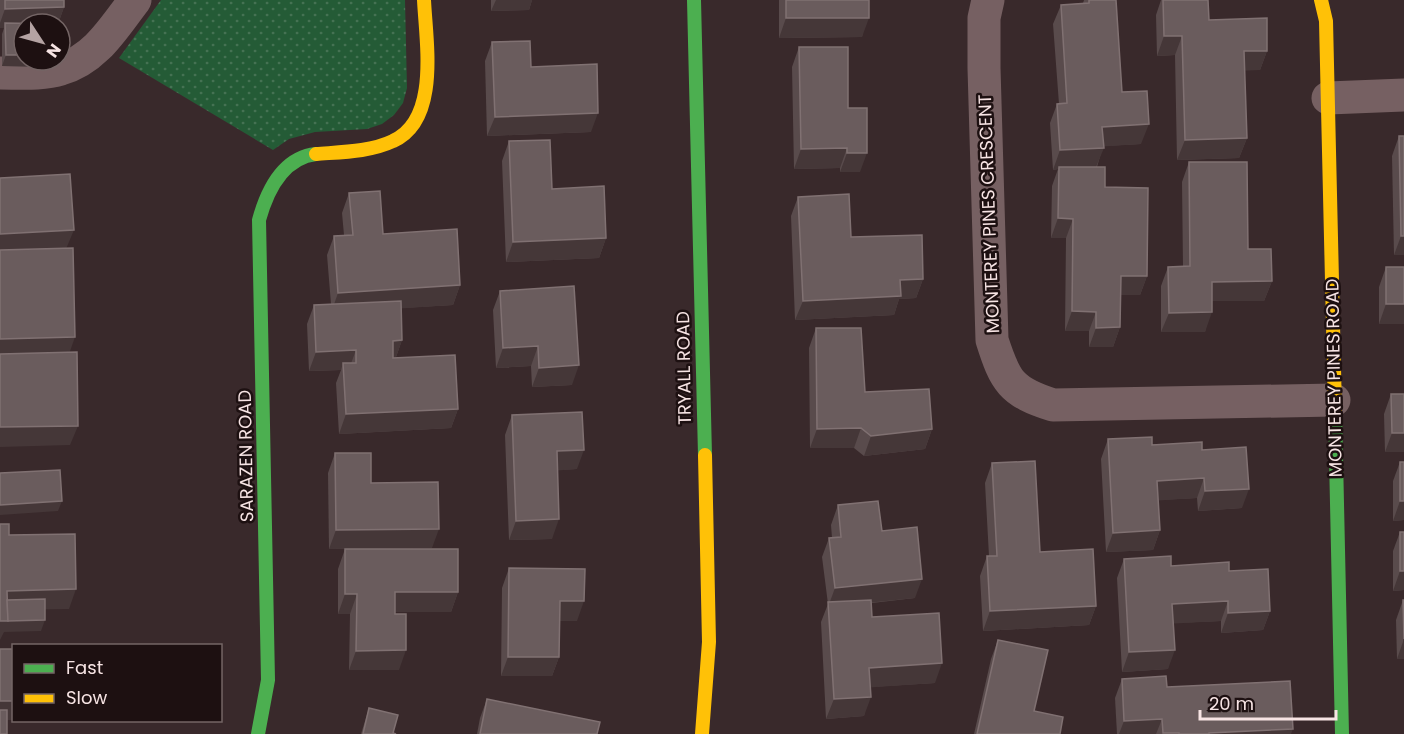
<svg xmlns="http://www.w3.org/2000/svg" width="1404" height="734" font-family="Poppins,sans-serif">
<defs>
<pattern id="park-dots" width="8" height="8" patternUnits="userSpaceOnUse" patternTransform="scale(1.5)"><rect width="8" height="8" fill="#245b36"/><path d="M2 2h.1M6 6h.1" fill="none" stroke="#457253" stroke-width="1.8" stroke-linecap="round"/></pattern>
</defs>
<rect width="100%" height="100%" fill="#39292b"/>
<!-- park -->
<polygon fill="url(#park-dots)" points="161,0 405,0 407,88 403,103 394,115 382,124 367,129 315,132 289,139 273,150 119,58"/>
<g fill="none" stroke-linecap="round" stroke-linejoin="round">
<!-- street -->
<g stroke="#766062" stroke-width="33">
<path d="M988,0L984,18V68L992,340C1005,381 1011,392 1053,405L1334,400"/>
<path d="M0,73C20,73 42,75 61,69C96,59 114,27 135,0"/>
<polyline points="1328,98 1404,95"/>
</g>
<!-- fast -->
<g stroke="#4caf50" stroke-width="14">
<polyline points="694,0 705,455"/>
<polyline points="1335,411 1342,734"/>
<path d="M258,734L268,680L259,220C267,191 282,158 316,154"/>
</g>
<!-- slow -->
<g stroke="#ffc107" stroke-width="14">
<polyline points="1321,0 1326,21 1335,411"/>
<path d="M316,154C341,152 370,152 393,141C440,120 426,42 424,0"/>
<polyline points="702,734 709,642 705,455"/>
</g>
</g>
<!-- wall -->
<g fill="#594b4c">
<polygon points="0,0 64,0 64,7 58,24 24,24 52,67 2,66 2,34 4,28 0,28"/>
<polygon points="491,0 532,0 529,10 491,11"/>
<polygon points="779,0 869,0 862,37 779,38"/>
<polygon points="1084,0 1116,0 1122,92 1141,144 1103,146 1097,167 1105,187 1147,276 1140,295 1121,295 1120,327 1113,347 1089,347 1089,331 1065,331 1066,238 1051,238 1052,186 1058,169 1053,170 1050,123 1057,104 1059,104 1053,24 1061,5 1083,3"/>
<polygon points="1161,0 1208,0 1209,20 1267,51 1260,70 1244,70 1247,138 1239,158 1177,160 1175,55 1157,56 1156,15"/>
<polygon points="492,42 531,67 591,132 487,136 485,61"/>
<polygon points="799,47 848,108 860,172 840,172 840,168 794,169 792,67"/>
<polygon points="1399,136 1404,136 1404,255 1394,255 1392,156"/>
<polygon points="509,141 552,189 606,238 599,258 506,262 502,161"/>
<polygon points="1189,162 1248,249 1272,281 1264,301 1212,301 1205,332 1161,332 1161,286 1168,267 1183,267 1182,182"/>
<polygon points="349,193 383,234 460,285 453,305 401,308 402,340 396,357 458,409 451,428 339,434 336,383 341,370 309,371 307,324 314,305 331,304 327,255 334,236 344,235 342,213"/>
<polygon points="798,197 851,237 923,279 916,298 899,299 894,315 795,320 791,216"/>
<polygon points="1386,267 1404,267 1404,324 1379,324 1379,287"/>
<polygon points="500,291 572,385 532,387 531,366 496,368 493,310"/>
<polygon points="816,328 865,392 932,429 925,449 864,456 854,448 810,448 809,348"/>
<polygon points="1391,394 1404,394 1404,452 1385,452 1384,414"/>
<polygon points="512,415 577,469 557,470 552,539 509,540 505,435"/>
<polygon points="1108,439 1202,450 1242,508 1198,511 1197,498 1158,500 1160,530 1153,550 1106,552 1101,459"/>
<polygon points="335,453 371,483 432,548 329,549 328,473"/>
<polygon points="1400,462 1404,520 1393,521 1393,481"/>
<polygon points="992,463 1040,552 1096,606 1089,625 983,631 980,576 987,556 989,556 985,483"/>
<polygon points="838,505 882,531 915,598 872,603 872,617 935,683 870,687 864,716 826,719 821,622 828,604 822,557 829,538 832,538 831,525"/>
<polygon points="1400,532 1404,532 1404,590 1393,591 1393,551"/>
<polygon points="345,549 458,592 451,612 395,612 399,670 349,670 350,614 338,614 338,569"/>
<polygon points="1124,559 1171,566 1229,571 1270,611 1263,630 1221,633 1221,621 1173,623 1168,669 1122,672 1117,578"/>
<polygon points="509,568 577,621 560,621 559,657 552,676 501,676 502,588"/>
<polygon points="1403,600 1404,659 1397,659 1396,620"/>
<polygon points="998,640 1034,711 1060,734 974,734 991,659"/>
<polygon points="1122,679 1167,687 1291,734 1117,734 1115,698"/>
<polygon points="487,699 597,734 477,734 480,718"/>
<polygon points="369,708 393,733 396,734 361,734"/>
</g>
<!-- shaded-wall -->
<g fill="#453738">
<polygon points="496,0 532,0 529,10 491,11"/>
<polygon points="64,7 58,24 5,23 4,28 0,28 0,23 5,9"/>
<polygon points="786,18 869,18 862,37 779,38"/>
<polygon points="1164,36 1182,36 1175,55 1157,56"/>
<polygon points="1244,51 1267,51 1260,70 1236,71"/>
<polygon points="6,55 24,55 24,60 55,60 52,67 2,66"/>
<polygon points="598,113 591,132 487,136 495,117"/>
<polygon points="1149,124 1141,144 1095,147 1102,127"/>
<polygon points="1247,138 1239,158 1177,160 1185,140"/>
<polygon points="847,148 840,168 794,169 801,149"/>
<polygon points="1104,148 1096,167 1059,167 1058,169 1053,170 1060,150"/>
<polygon points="847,153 867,153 860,172 840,172"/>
<polygon points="1058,218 1073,219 1066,238 1051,238"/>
<polygon points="74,230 66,249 0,253 0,234"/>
<polygon points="1401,236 1404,236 1404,255 1394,255"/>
<polygon points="606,238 599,258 506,262 513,242"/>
<polygon points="1121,276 1147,276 1140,295 1114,295"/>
<polygon points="923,279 916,298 899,299 894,315 795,320 803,301 900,280"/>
<polygon points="1272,281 1264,301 1205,301 1212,282"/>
<polygon points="460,285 453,305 331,313 338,293"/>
<polygon points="1386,304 1404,304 1404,324 1379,324"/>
<polygon points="1072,311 1096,312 1089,331 1065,331"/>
<polygon points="1212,312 1205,332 1161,332 1169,313"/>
<polygon points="1120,327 1113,347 1089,347 1096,328"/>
<polygon points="75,337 68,357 0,358 0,339"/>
<polygon points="402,340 395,360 386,360 393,341"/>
<polygon points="538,346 531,366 496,368 503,348"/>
<polygon points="356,350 349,369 343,363 341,370 309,371 316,352"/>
<polygon points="579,365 572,385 532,387 539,368"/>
<polygon points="458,409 451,428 339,434 346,414"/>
<polygon points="78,426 70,445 0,447 0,427"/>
<polygon points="861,428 854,448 810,448 817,429"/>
<polygon points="932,429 925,449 864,456 871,436"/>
<polygon points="1392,433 1404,433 1404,452 1385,452"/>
<polygon points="584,450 577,469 550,471 557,451"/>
<polygon points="1204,478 1197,498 1150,501 1157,481"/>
<polygon points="1249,489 1242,508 1198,511 1205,491"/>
<polygon points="62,501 58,511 0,515 0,505"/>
<polygon points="1400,501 1404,501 1404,520 1393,521"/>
<polygon points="559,519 552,539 509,540 516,521"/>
<polygon points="439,529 432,548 329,549 336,530"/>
<polygon points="1160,530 1153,550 1106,552 1113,533"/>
<polygon points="1400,571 1404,571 1404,590 1393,591"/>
<polygon points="922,579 915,598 828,607 835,588"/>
<polygon points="76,589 69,609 4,610 7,591"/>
<polygon points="395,592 458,592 451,612 388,612"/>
<polygon points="345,594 357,594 350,614 338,614"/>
<polygon points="560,601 584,601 577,621 553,621"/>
<polygon points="1228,601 1221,621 1165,624 1172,604"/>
<polygon points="1096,606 1089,625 983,631 990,611"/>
<polygon points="1270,611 1263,630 1221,633 1228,613"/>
<polygon points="45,620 41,631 4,632 0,640 0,621"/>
<polygon points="1404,639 1404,659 1397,659"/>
<polygon points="406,650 399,670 349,670 356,651"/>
<polygon points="1175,650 1168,669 1122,672 1129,652"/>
<polygon points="508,657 559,657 552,676 501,676"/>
<polygon points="942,663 935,683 862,688 869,668"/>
<polygon points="871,697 864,716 826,719 834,699"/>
<rect x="0" y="701" width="14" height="19"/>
<polygon points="1162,719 1156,734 1119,734 1124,721"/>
<polygon points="1293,729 1291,734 1208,734 1209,733"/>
</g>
<!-- building -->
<g fill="#6a5c5d" stroke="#807172" stroke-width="1.5">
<polygon points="5,0 64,0 64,7 5,9"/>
<rect x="786" y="0" width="83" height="18"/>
<polygon points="1089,0 1116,0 1122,92 1147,91 1149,124 1102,127 1104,148 1060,150 1057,104 1067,103 1061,5 1089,3"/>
<polygon points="1163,0 1208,0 1209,20 1267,18 1267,51 1244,51 1247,138 1185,140 1182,36 1164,36"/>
<polygon points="5,23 57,24 24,24 24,55 6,55"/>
<polygon points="530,41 531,67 597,64 598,113 495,117 492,42"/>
<polygon points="799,47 848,47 848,108 867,108 867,153 847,153 847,148 801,149"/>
<polygon points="1399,136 1404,136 1404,236 1401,236"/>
<polygon points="550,140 552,189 604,186 606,238 513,242 509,141"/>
<polygon points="1189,162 1247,162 1248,249 1271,249 1272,281 1212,282 1212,312 1169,313 1168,267 1190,266"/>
<polygon points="1059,167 1105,167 1105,187 1148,188 1147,276 1121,276 1120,327 1096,328 1096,312 1072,311 1073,219 1058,218"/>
<polygon points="70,174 74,230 0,234 0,178"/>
<polygon points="380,191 383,234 457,229 460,285 338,293 334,236 353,235 349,193"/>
<polygon points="849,194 851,237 922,235 923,279 900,280 901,296 803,301 798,197"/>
<polygon points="73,248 75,337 0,339 0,250"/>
<rect x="1386" y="267" width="18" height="37"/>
<polygon points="574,286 579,365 539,368 538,346 503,348 500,291"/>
<polygon points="401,301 402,340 393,341 393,358 455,355 458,409 346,414 343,363 356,363 356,350 316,352 314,305"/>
<polygon points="816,328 861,328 865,392 929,389 932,429 871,436 861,428 817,429"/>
<polygon points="77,352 78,426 0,427 0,354"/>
<polygon points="1391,394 1404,394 1404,433 1392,433"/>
<polygon points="582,412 584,450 557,451 559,519 516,521 512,415"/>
<polygon points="1152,437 1152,445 1202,442 1202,450 1246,447 1249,489 1205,491 1204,478 1157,481 1160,530 1113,533 1108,439"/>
<polygon points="335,453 371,453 371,483 438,482 439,529 336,530"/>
<polygon points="1035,461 1040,552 1093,549 1096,606 990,611 987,556 997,556 992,463"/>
<rect x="1400" y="462" width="4" height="39"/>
<polygon points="60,470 62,501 0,505 0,473"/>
<polygon points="878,501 882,531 917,527 922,579 835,588 829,538 841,537 838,505"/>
<polygon points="0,524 9,524 9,535 75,534 76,589 7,591 8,621 0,621"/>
<rect x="1400" y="532" width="4" height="39"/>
<polygon points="345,549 458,549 458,592 395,592 395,614 406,614 406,650 356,651 357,594 345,594"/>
<polygon points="1171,556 1171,566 1229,562 1229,571 1268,569 1270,611 1228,613 1228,601 1172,604 1175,650 1129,652 1124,559"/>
<polygon points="509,568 585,569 584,601 560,601 559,657 508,657"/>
<polygon points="45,599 45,620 8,621 7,600"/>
<polygon points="871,600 872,617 939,613 942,663 869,668 871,697 834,699 828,602"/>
<polygon points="1403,600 1404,600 1404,639"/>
<polygon points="998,640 1048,650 1034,711 1063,717 1060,734 977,734"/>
<rect x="0" y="649" width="14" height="52"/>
<polygon points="1166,676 1167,687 1290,681 1293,729 1209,733 1209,734 1179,734 1179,733 1163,733 1162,719 1124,721 1122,679"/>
<polygon points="487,699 600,722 597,734 480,734"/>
<polygon points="369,708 398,715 393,733 396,734 363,734"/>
<rect x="0" y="710" width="7" height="24"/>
</g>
<g text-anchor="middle" stroke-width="5" stroke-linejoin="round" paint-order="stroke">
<!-- street labels -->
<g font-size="18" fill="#f7e4e4" stroke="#1d1011">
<text transform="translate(989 214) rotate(-92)" y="6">MONTEREY PINES CRESCENT</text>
<text transform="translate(684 368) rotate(-91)" y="6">TRYALL ROAD</text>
<text transform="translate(1334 378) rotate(-91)" y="6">MONTEREY PINES ROAD</text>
<text transform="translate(246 456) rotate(-91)" y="6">SARAZEN ROAD</text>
</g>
</g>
<!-- legend -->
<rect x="12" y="644" width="210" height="78" fill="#1d1011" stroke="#746565" stroke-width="1.5"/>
<rect x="24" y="664" width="30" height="9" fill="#4caf50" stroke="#746565" stroke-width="1.5"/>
<text x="66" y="674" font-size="18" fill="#f7e4e4">Fast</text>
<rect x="24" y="694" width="30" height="9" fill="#ffc107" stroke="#746565" stroke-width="1.5"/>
<text x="66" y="704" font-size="18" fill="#f7e4e4">Slow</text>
<!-- north arrow -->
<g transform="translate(42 42) rotate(126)"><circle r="28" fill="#1d1011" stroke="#746565" stroke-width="1.5"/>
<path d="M0-4.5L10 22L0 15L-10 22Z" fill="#b4a3a3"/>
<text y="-9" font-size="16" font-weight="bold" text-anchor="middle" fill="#f7e4e4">N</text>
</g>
<!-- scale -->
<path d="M1200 710v9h136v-9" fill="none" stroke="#f7e4e4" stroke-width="3"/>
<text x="1209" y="710" font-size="18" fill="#f7e4e4" stroke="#1d1011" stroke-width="4.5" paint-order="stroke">20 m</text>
</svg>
